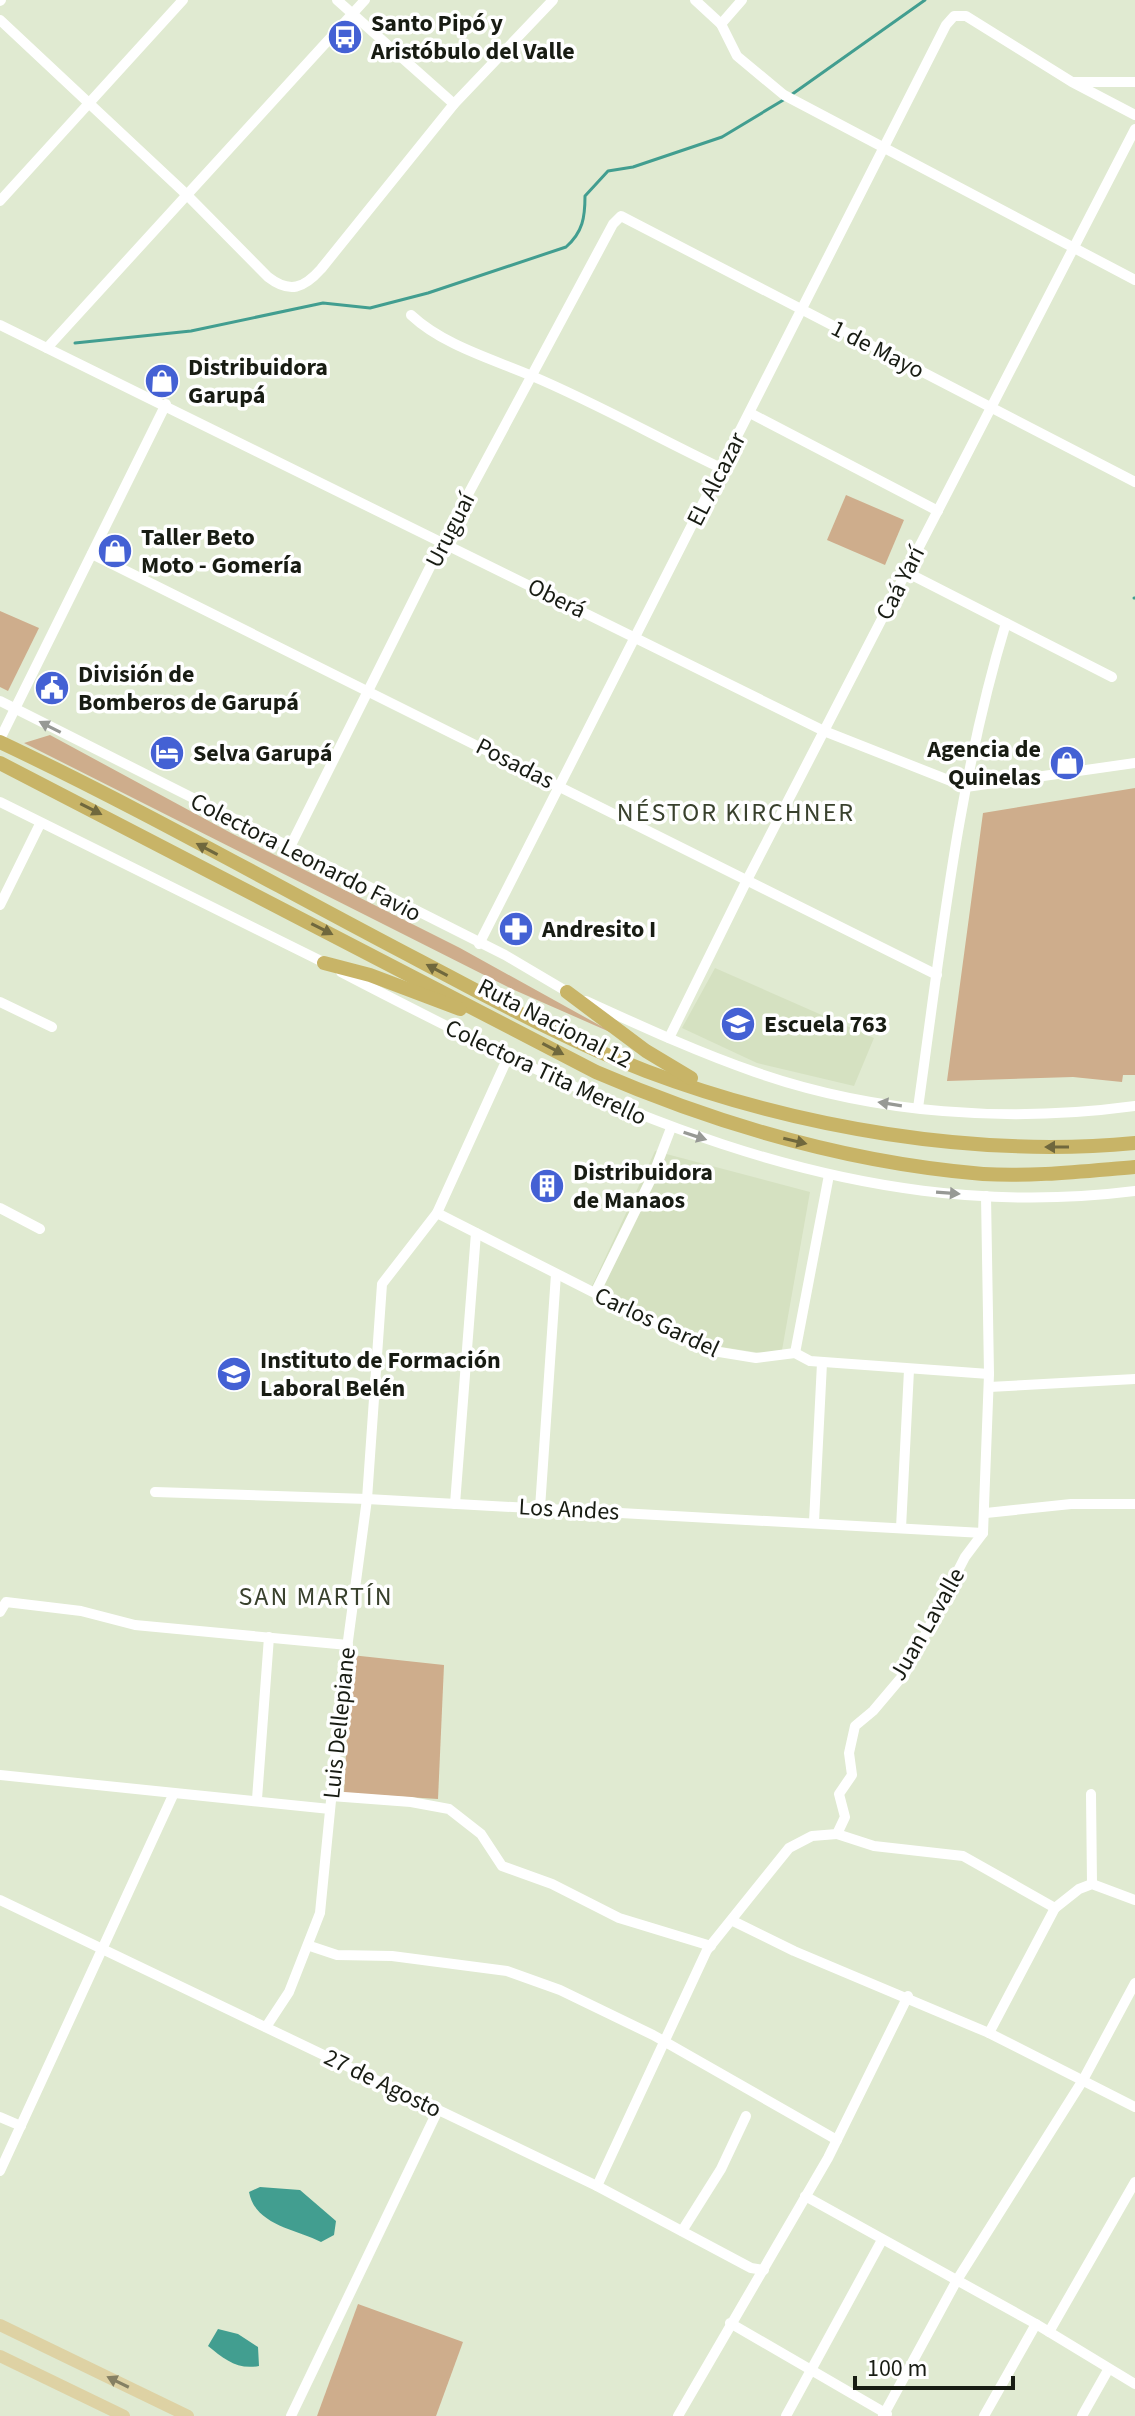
<svg xmlns="http://www.w3.org/2000/svg" width="1135" height="2416" font-family="'Source Sans 3',sans-serif">
<rect width="100%" height="100%" fill="#e0ead1"/>
<!-- built -->
<g fill="#d5e1c1">
<polygon points="715,968 874,1038 854,1086 757,1063 682,1028"/>
<polygon points="655,1151 810,1192 781,1356 715,1346 592,1286"/>
</g>
<!-- green -->
<g fill="#cead8c">
<polygon points="846,495 904,520 885,565 827,540"/>
<polygon points="0,611 39,628 8,691 0,687"/>
<polygon points="50,735 231,833 460,948 619,1036 512,989 24,743"/>
<polygon points="1135,788 1135,1075 1123,1075 1122,1082 1073,1077 947,1081 983,813"/>
<polygon points="351,1655 444,1665 438,1799 344,1793"/>
<polygon points="358,2304 463,2342 436,2416 317,2416"/>
</g>
<!-- water -->
<g fill="#429e90">
<path d="M260,2187L300,2190L336,2221L334,2235L321,2242C295,2229 255,2225 249,2192Z"/>
<path d="M218,2329L238,2334L258,2347L259,2366C237,2370 224,2359 208,2346Z"/>
</g>
<g fill="none" stroke-linecap="round" stroke-linejoin="round">
<!-- stream -->
<g stroke="#429e90" stroke-width="3">
<polyline points="791,95 925,0"/>
<path d="M75,343L191,331L323,303L370,308L428,293L566,247C583,232 585,217 585,196L608,171L633,167L722,137L785,99"/>
<polyline points="1134,598 1135,598"/>
</g>
<!-- minor -->
<g stroke="#fff" stroke-width="10">
<polyline points="337,0 454,104"/>
<polyline points="695,0 721,24"/>
<polyline points="742,0 721,24 737,56 784,95 1135,280"/>
<polyline points="0,1 1,0"/>
<path d="M0,20L187,195L268,277C290,294 304,288 321,269L454,104L553,0"/>
<polyline points="1074,82 1135,82"/>
<polyline points="0,201 183,0"/>
<path d="M411,315C443,345 492,359 532,376C596,403 658,438 721,468"/>
<polyline points="0,325 824,731 966,787 1135,763"/>
<polyline points="47,348 365,0"/>
<polyline points="750,413 938,511"/>
<polyline points="92,554 937,975"/>
<polyline points="906,572 1112,677"/>
<polyline points="0,701 505,955 571,994"/>
<polyline points="0,739 166,404"/>
<polyline points="0,802 327,964"/>
<polyline points="289,849 443,541 613,224 621,216 1135,482"/>
<polyline points="0,905 40,824"/>
<polyline points="479,944 946,25 954,16 966,16 1072,82 1135,115"/>
<path d="M341,972C591,1102 843,1228 1135,1191"/>
<path d="M586,1001C641,1026 697,1052 755,1072C875,1114 1010,1123 1135,1106"/>
<polyline points="0,1002 52,1027"/>
<polyline points="669,1038 747,880 1135,129"/>
<path d="M918,1108C941,946 958,780 1006,623"/>
<polyline points="0,1208 40,1229"/>
<polyline points="437,1213 707,1350 756,1358 795,1353 810,1361 989,1374"/>
<polyline points="595,1293 653,1175 671,1128"/>
<polyline points="795,1353 829,1175"/>
<polyline points="989,1387 1135,1379"/>
<polyline points="155,1492 367,1499 983,1533"/>
<polyline points="455,1504 476,1233"/>
<polyline points="540,1508 556,1274"/>
<polyline points="986,1513 1071,1504 1135,1504"/>
<polyline points="814,1522 822,1363"/>
<polyline points="901,1528 909,1370"/>
<polyline points="0,1612 6,1602 81,1611 135,1625 348,1645"/>
<polyline points="0,1775 330,1809"/>
<polyline points="1091,1794 1092,1884"/>
<polyline points="331,1796 411,1802 449,1809 481,1834 502,1866 552,1884 619,1918 711,1946"/>
<polyline points="257,1799 269,1637"/>
<polyline points="837,1834 874,1846 963,1856 1055,1908"/>
<polyline points="0,1900 597,2186 751,2268 764,2270"/>
<polyline points="733,1921 794,1951 989,2033 1135,2107"/>
<polyline points="310,1946 337,1955 392,1956 507,1971 560,1990 653,2035 837,2140"/>
<polyline points="266,2027 289,1992 320,1913 343,1678 367,1499 382,1284 437,1213 508,1057"/>
<polyline points="989,2033 1055,1908 1079,1889 1092,1884 1135,1900"/>
<polyline points="0,2117 21,2126"/>
<polyline points="0,2171 174,1793"/>
<polyline points="597,2186 707,1950 789,1848 812,1836 837,1834 845,1817 839,1794 852,1775 849,1753 855,1726 873,1711 906,1672 965,1557 983,1533 989,1374 986,1196"/>
<polyline points="805,2196 1036,2324 1135,2384"/>
<polyline points="682,2231 721,2169 746,2116"/>
<polyline points="730,2323 887,2414"/>
<polyline points="1049,2332 1135,2182"/>
<polyline points="291,2416 438,2110"/>
<polyline points="678,2416 828,2158 908,1996"/>
<polyline points="786,2416 882,2240"/>
<polyline points="883,2416 957,2280 1083,2080 1135,1983"/>
<polyline points="984,2416 1036,2324"/>
<polyline points="1082,2416 1108,2370"/>
</g>
<!-- major -->
<g stroke="#ded2a4" stroke-width="12">
<polyline points="0,2325 188,2416"/>
<polyline points="0,2356 124,2416"/>
</g>
<!-- highway -->
<g stroke="#c8b467" stroke-width="14">
<path d="M0,742C142,809 280,888 420,961C494,1000 568,1041 646,1071C797,1128 975,1158 1135,1143"/>
<path d="M0,763L596,1072C719,1125 849,1163 983,1174C1033,1177 1085,1171 1135,1167"/>
<polyline points="324,963 370,975 460,1009"/>
<polyline points="567,992 646,1051 691,1078"/>
</g>
</g>
<!-- one-way arrows -->
<defs><path id="oneway-solid" d="M-6-.8H1V-3.2L6.5 0L1 3.2V.8H-6Z" transform="scale(2)"/></defs>
<g fill="#979995">
<use href="#oneway-solid" transform="translate(50 727) rotate(-153)"/>
<use href="#oneway-solid" transform="translate(890 1104) rotate(-171)"/>
<use href="#oneway-solid" transform="translate(695 1136) rotate(18)"/>
<use href="#oneway-solid" transform="translate(948 1193) rotate(4)"/>
</g>
<g fill="#70683d">
<use href="#oneway-solid" transform="translate(91 809) rotate(27)"/>
<use href="#oneway-solid" transform="translate(207 849) rotate(-152)"/>
<use href="#oneway-solid" transform="translate(322 929) rotate(27)"/>
<use href="#oneway-solid" transform="translate(437 970) rotate(-152)"/>
<use href="#oneway-solid" transform="translate(553 1049) rotate(28)"/>
<use href="#oneway-solid" transform="translate(795 1141) rotate(13)"/>
<use href="#oneway-solid" transform="translate(1057 1147) rotate(180)"/>
</g>
<use fill="#858063" href="#oneway-solid" transform="translate(118 2382) rotate(-154)"/>
<!-- icons -->
<defs>
<g id="bus-disc" transform="scale(1.8)"><circle r="9.5" fill="#4461d4" stroke="#fff"/><path d="M-5-6H5V4H4V6H2V4H-2V6H-4V4H-5ZM-3.5-4V0h7V-4ZM-3.5 1.2v1.5H-2V1.2ZM2 1.2v1.5H3.5V1.2Z" fill="#fff"/></g>
<g id="shop-disc" transform="scale(1.8)"><circle r="9.5" fill="#4461d4" stroke="#fff"/><path d="M-5-2.5h2.3a2.7 3.5 0 0 1 5.4 0H5L5.5 6h-11ZM-1.5-2.5h3a1.5 2.3 0 0 0-3 0Z" fill="#fff"/></g>
<g id="civic-disc" transform="scale(1.8)"><circle r="9.5" fill="#4461d4" stroke="#fff"/><path d="M-.6-6.5H3V-4.5H.6V-3L4-1V1h2V6H-6V1h2V-1L-.6-3ZM-1.2 2.5V6h2.4V2.5Z" fill="#fff"/></g>
<g id="hotel-disc" transform="scale(1.8)"><circle r="9.5" fill="#4461d4" stroke="#fff"/><path d="M-6-4.5h1.5V1H6V5H4.5V3h-9V5H-6ZM-4 0a1.8 1.8 0 1 1 3.6 0ZM.5 0V-2.5h3Q6-2.5 6 0Z" fill="#fff"/></g>
<g id="pharmacy-disc" transform="scale(1.8)"><circle r="9.5" fill="#4461d4" stroke="#fff"/><path d="M-2-6h4v4h4v4h-4v4h-4v-4h-4v-4h4Z" fill="#fff"/></g>
<g id="school-disc" transform="scale(1.8)"><circle r="9.5" fill="#4461d4" stroke="#fff"/><path d="M0-5L7-2L0 1L-7-2ZM-4 1L0 2.5L4 1V4Q0 6-4 4Z" fill="#fff"/></g>
<g id="building-disc" transform="scale(1.8)"><circle r="9.5" fill="#4461d4" stroke="#fff"/><path d="M-4-6H4V6H1V3H-1V6H-4ZM-2.5-4.3h1.7v1.8h-1.7ZM.8-4.3h1.7v1.8H.8ZM-2.5-1h1.7V.8h-1.7ZM.8-1h1.7V.8H.8Z" fill="#fff"/></g>
</defs>
<g fill-rule="evenodd">
<use href="#bus-disc" x="345" y="37"/>
<use href="#shop-disc" x="162" y="381"/>
<use href="#shop-disc" x="115" y="551"/>
<use href="#civic-disc" x="52" y="688"/>
<use href="#hotel-disc" x="167" y="753"/>
<use href="#shop-disc" x="1067" y="763"/>
<use href="#pharmacy-disc" x="516" y="929"/>
<use href="#school-disc" x="738" y="1024"/>
<use href="#building-disc" x="547" y="1186"/>
<use href="#school-disc" x="234" y="1374"/>
</g>
<g text-anchor="middle" stroke-width="7" stroke-linejoin="round" paint-order="stroke">
<!-- poi labels -->
<g font-size="24" font-weight="bold" fill="#181c13" stroke="#fff" text-anchor="start">
<text x="371" y="31">Santo Pipó y<tspan x="371" dy="28">Aristóbulo del Valle</tspan></text>
<text x="188" y="375">Distribuidora<tspan x="188" dy="28">Garupá</tspan></text>
<text x="141" y="545">Taller Beto<tspan x="141" dy="28">Moto - Gomería</tspan></text>
<text x="78" y="682">División de<tspan x="78" dy="28">Bomberos de Garupá</tspan></text>
<text x="1041" y="757" text-anchor="end">Agencia de<tspan x="1041" dy="28">Quinelas</tspan></text>
<text x="193" y="761">Selva Garupá</text>
<text x="542" y="937">Andresito I</text>
<text x="764" y="1032">Escuela 763</text>
<text x="573" y="1180">Distribuidora<tspan x="573" dy="28">de Manaos</tspan></text>
<text x="260" y="1368">Instituto de Formación<tspan x="260" dy="28">Laboral Belén</tspan></text>
</g>
<!-- street labels -->
<g font-size="24" fill="#181c13" stroke="#fff">
<text transform="translate(878 349) rotate(27)" y="8">1 de Mayo</text>
<text transform="translate(716 479) rotate(-63)" y="8">EL Alcazar</text>
<text transform="translate(450 530) rotate(-63)" y="8">Uruguaí</text>
<text transform="translate(900 583) rotate(-63)" y="8">Caá Yarí</text>
<text transform="translate(557 598) rotate(26)" y="8">Oberá</text>
<text transform="translate(515 763) rotate(27)" y="8">Posadas</text>
<text transform="translate(306 857) rotate(27)" y="8">Colectora Leonardo Favio</text>
<text transform="translate(555 1023) rotate(27)" y="8">Ruta Nacional 12</text>
<text transform="translate(546 1072) rotate(25)" y="8">Colectora Tita Merello</text>
<text transform="translate(657 1322) rotate(25)" y="8">Carlos Gardel</text>
<text transform="translate(569 1509) rotate(3)" y="8">Los Andes</text>
<text transform="translate(927 1624) rotate(-60)" y="8">Juan Lavalle</text>
<text transform="translate(339 1723) rotate(-84)" y="8">Luis Dellepiane</text>
<text transform="translate(383 2083) rotate(26)" y="8">27 de Agosto</text>
</g>
<!-- neighbourhood labels -->
<g font-size="26" letter-spacing="2" fill="#39412d" stroke="#fff">
<text x="736" y="821">NÉSTOR KIRCHNER</text>
<text x="316" y="1605">SAN MARTÍN</text>
</g>
</g>
<!-- scale -->
<path d="M855 2376v12h158v-12" fill="none" stroke="#181c13" stroke-width="4"/>
<text x="867" y="2376" font-size="24" fill="#181c13" stroke="#ffffff" stroke-width="6" paint-order="stroke">100 m</text>
</svg>
